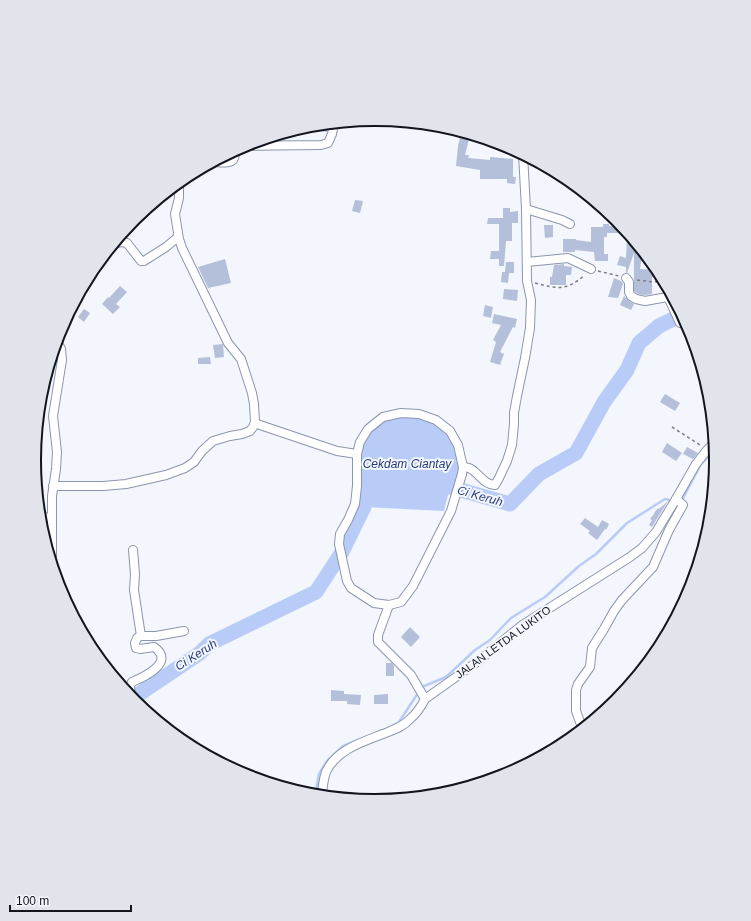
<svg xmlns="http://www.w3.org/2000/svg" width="751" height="921" font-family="Helvetica,sans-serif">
<rect width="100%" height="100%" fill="#f3f6fc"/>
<!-- water -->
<polygon fill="#b9ccf7" points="396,417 432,424 452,443 450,487 444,511 364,507 360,497 362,458 370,433"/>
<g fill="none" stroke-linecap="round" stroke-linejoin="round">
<!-- stream -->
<g stroke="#b9ccf7" stroke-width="2.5">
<polyline points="681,502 701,464 716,449"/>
<polyline points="388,728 399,722 422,687 446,677 475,650 490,640 511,618 545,597 579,566 596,554 627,523 665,499 669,500 673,502"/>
<polyline points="315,796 319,774 327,761 343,746 358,740"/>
</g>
<!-- river -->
<polyline stroke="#b9ccf7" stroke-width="15" points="130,697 139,694 200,653 209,644 316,592 342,552 364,507 362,458 370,433 396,417 432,424 453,443 450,487 510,504 539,474 576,453 604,402 627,370 639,343 659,326 683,314"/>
</g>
<!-- building -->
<g fill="#b4bfda">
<polygon points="320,124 328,124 327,132 311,129 311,133 294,134 294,130 309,126"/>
<polygon points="461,133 470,135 465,155 469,155 468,158 490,160 490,157 513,159 513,177 516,177 515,184 507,183 507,179 480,179 480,170 456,166 458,146"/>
<polygon points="355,200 363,201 360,213 352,211"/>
<polygon points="503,208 510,208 510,212 518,211 518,223 512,223 512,241 506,241 504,266 499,266 499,259 490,259 491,251 499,251 499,224 487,224 488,218 503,218"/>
<polygon points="603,224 609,224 609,226 619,226 625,229 628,233 607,233 607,237 604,237 604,254 608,254 608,261 595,261 594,252 575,250 575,252 563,252 563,239 576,239 576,240 591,242 591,227 603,227"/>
<polygon points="544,225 553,225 553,237 545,238"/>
<polygon points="627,239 634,239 644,252 641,262 640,269 657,270 656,277 652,277 652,294 645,295 638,294 634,291 634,253 627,273 626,273 626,267 617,265 620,256 626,258"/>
<polygon points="225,259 231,283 208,288 198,267"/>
<polygon points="506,262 514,262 514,273 509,273 508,283 501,282 502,272 505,272"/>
<polygon points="564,264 564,266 572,267 571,275 566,275 566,285 550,285 550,277 552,277 554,265"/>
<polygon points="614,278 621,281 623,284 618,298 608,297"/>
<polygon points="120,286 127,292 116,304 120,307 113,314 102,304 108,297 109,298"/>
<polygon points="504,289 518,290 517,301 503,299"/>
<polygon points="624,296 628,300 634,304 631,310 620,305"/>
<polygon points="485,305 493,307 491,318 483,316"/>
<polygon points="84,309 90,313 84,322 78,317"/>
<polygon points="494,314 517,319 515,328 513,327 500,352 504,354 500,365 490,362 496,342 493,340 501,325 492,323"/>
<polygon points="223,344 224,357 215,358 213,345"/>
<polygon points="210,357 211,364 198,364 198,358"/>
<polygon points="665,394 680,403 675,411 660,402"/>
<polygon points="667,443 682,453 676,461 662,452"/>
<polygon points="687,447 698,453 693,459 683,454"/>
<polygon points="668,501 652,527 649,525 652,520 650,519 654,514 654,513 658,508 659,509"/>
<polygon points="585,518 598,527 602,520 609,524 606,530 605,529 597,540 588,533 590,531 580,524"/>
<polygon points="410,627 420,637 411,647 401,637"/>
<polygon points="386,663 392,663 394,666 394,676 386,676"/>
<polygon points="331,690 344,691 344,694 361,695 360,705 347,704 347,701 331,701"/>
<polygon points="388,694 388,704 374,704 374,695"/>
</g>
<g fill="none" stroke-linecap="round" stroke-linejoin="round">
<!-- minor casing -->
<g stroke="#8a95ae" stroke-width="10">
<g id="minor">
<polyline points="242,146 321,145 328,143 332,134 334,123"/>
<polyline points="523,154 526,209 562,220 570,224"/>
<path d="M213,162C218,162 229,164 233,160C235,158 235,153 235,150"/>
<polyline points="112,245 121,242 127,243 141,261 144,261 166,247 178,237"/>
<polyline points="527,262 568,258 591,269"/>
<polyline points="626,278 629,282 629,292 631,296 636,299 645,301 673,296"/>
<polyline points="668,297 680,323 688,324"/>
<polygon points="401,413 419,414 436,420 450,431 458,445 463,467 462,474 451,511 413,586 401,602 389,605 374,603 351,588 347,581 339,544 340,534 348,520 355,504 357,486 357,454 360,442 368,429 383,417"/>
<polyline points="255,422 257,424 337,451 357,454"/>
<path d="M463,467C467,467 472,469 475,472C482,478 485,484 495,485L499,478L507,461L512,445L514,424V413L517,396L525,358L530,328L531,300L527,281L526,209"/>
<polyline points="53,486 103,486 126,484 166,475 185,468 194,462 202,451 213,441 230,436 242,434 250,431 253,427 255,422 254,404 252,393 241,359 228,343 182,248 179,239 175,214 179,198 179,182"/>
<polyline points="40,517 52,518"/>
<polyline points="133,550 135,574 134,590 141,636"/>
<polyline points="52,566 52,496 56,469 57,452 53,416 62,360 61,349 57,341"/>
<polyline points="389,605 378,635 378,642 411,675 425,699"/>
<path d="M131,698L130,686L132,682C144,677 176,662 154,647L140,649L136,648L135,643L137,638L141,636H156L184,631"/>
<polyline points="583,730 576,711 576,690 578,684 590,667 592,648 604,629 614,611 622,600 653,567 669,530 683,505 682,504 676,499"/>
<path d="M321,797C323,789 323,780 326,772C336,750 362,742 383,734C393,730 403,727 410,719C416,714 421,707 425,699L477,662L521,626L630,557L642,548L656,532L676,499L696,464L707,450L715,442"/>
</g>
</g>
<!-- path -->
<g stroke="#7b7e86" stroke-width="1.5" stroke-dasharray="3 3" stroke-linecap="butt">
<polyline points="598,271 619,276"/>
<path d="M637,280C647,281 655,283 665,281"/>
<path d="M535,283C557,289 566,291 585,275"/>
<polyline points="672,427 700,445"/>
</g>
<!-- minor -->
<use href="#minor" stroke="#fff" stroke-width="8"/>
</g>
<g text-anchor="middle" stroke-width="4" stroke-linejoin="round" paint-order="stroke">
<!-- street labels -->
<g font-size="11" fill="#11151e" stroke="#f3f6fc">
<text transform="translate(503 642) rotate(-36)" y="4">JALAN LETDA LUKITO</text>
</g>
<!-- water labels -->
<g font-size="12" font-style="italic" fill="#273c7b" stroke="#f3f6fc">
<text x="407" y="468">Cekdam Ciantay</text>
<text transform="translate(480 496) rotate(16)" y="4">Ci Keruh</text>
<text transform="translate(196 655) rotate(-33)" y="4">Ci Keruh</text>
</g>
</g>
<!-- crop -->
<path d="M0 0H751V921H0ZM41 460a334 334 0 1 1 668 0a334 334 0 1 1-668 0Z" fill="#e1e4ea" fill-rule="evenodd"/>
<path fill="none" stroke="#11151e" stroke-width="2" d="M41 460a334 334 0 1 1 668 0a334 334 0 1 1-668 0Z"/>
<!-- scale -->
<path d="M10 905v6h121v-6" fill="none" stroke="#11151e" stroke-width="2"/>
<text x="16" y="905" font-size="12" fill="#11151e" stroke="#f3f6fc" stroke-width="3" paint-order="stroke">100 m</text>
</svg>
